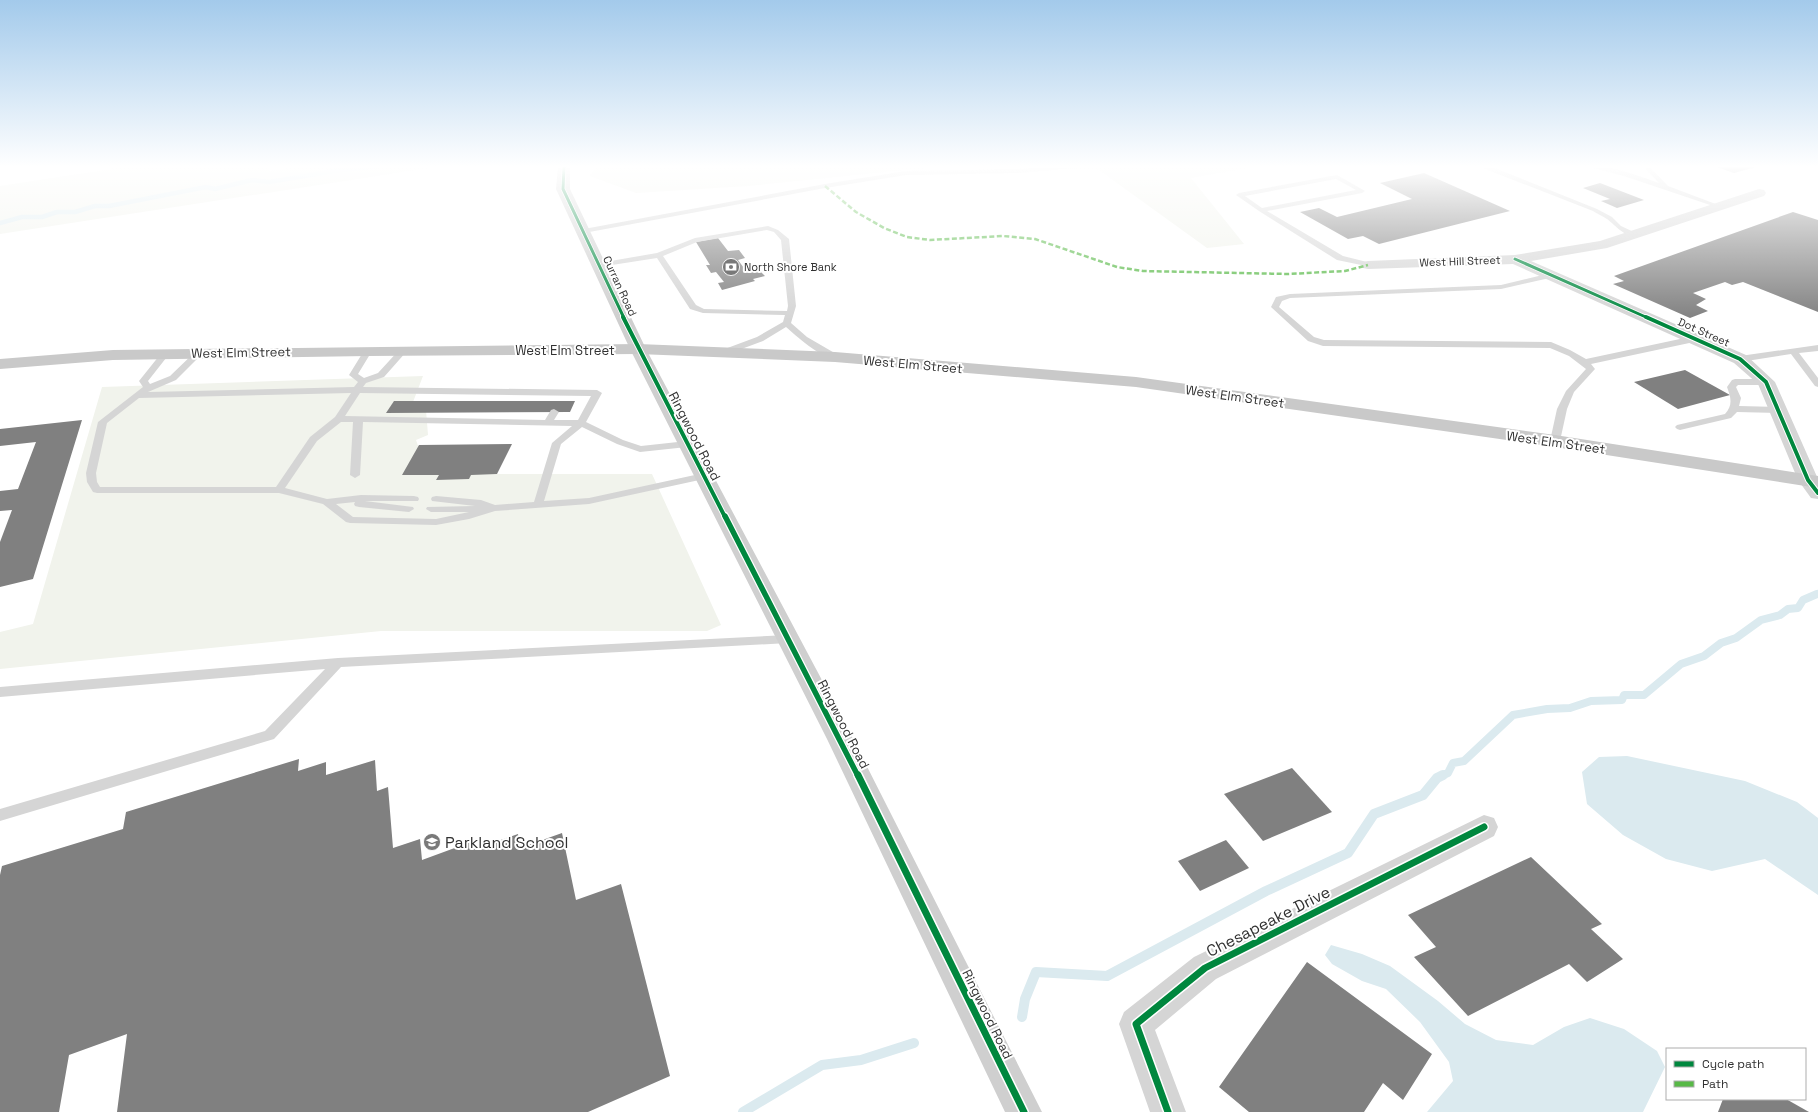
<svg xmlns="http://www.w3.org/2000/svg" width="1818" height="1112" font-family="'Space Grotesk',sans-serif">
<rect width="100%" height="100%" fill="#fff"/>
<!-- green -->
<g fill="#f1f3ec">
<polygon points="137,165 270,165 269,171 317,165 448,165 0,234 0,186"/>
<polygon points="596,165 955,165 748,186 636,193 590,176"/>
<polygon points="998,165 1265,165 1191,178 1244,244 1207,248 1099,170"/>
<polygon points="423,376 413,402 426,410 428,435 416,440 428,474 652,474 721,625 707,631 381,631 0,669 0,632 33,624 102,387"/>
</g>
<!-- water -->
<g fill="#dbeaef">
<polygon points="1627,756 1745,781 1797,802 1818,818 1818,895 1765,859 1712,871 1666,859 1623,835 1587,804 1582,772 1599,757"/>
<polygon points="1331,945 1362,954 1390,966 1438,1001 1465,1024 1496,1040 1533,1045 1564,1027 1590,1018 1624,1029 1657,1051 1665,1067 1643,1112 1427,1112 1453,1081 1449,1062 1420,1022 1386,989 1362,981 1332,964 1325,955"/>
</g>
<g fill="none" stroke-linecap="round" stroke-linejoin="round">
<!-- stream-far2 -->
<polyline stroke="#dbeaef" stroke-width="4.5" points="0,223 22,217 42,217 57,212 75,212 95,206 109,206 206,187 215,189 252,180 269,182 340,170 389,165"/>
<!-- stream-far1 -->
<polyline stroke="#dbeaef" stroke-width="8" points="1441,776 1448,773 1453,763 1464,761 1513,715 1547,709 1570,708 1591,701 1622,700 1624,695 1644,695 1681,664 1704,656 1721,643 1736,638 1761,620 1780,615 1788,609 1798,608 1803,600 1817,594"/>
<!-- stream -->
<g stroke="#dbeaef" stroke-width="10">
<polyline points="1022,1017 1025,999 1036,972 1107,976 1266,891 1348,853 1374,814 1423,795 1437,778 1443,775"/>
<polyline points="743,1112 822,1065 861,1060 914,1043"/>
</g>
</g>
<!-- building -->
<g fill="#808080">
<polygon points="1711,165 1756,165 1760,166 1734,173"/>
<polygon points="1424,173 1510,211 1379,244 1363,236 1348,239 1300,212 1319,208 1337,217 1412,199 1380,183"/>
<polygon points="1600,183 1644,200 1617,208 1601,201 1610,199 1583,188"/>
<polygon points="1793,212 1818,220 1818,312 1743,282 1732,285 1725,282 1693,293 1706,299 1696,305 1708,311 1690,318 1613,284 1624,281 1614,276"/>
<polygon points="718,238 728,251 739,250 745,258 738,260 747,272 759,270 765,276 753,279 755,281 722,290 718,283 724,282 716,272 711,273 706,265 710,265 696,242"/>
<polygon points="1685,370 1730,395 1678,409 1634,382"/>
<polygon points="394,401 575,401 570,412 386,413"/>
<polygon points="82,420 33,579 0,587 0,542 12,510 0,511 0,491 18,489 36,442 0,446 0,429"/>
<polygon points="512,444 497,474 471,475 469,479 436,480 439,475 402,475 419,445"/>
<polygon points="299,759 298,771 326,762 326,775 375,760 377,791 388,787 393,848 420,839 422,860 471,842 472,850 518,834 520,848 562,833 576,900 621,884 670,1076 588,1112 117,1112 127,1034 69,1055 59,1112 0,1112 0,875 2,866 123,829 126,812"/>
<polygon points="1292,768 1332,812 1263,841 1224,794"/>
<polygon points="1226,840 1249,868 1200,891 1178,861"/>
<polygon points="1531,857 1602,924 1591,929 1623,959 1587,982 1569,964 1468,1016 1414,957 1436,947 1408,915"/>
<polygon points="1307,962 1432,1054 1403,1100 1383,1083 1364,1112 1249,1112 1219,1087"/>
<polygon points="1723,1099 1786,1099 1809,1112 1718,1112"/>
</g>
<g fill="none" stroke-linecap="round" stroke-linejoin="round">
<!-- lane -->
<g fill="#d5d5d5" fill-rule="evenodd">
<polygon points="1071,165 1091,165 1088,167 1018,173 906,175 825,188 584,233 580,231 584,229 825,184 906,171 1018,169"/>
<path d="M1475,165L1489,166L1504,165L1503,166L1495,168L1597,209L1612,217L1621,226L1638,234C1628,241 1614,224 1607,219C1603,216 1597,214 1593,211Z"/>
<path d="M1581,165C1602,162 1638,176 1659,183L1642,165H1648L1668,186L1721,206L1716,207L1624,176Z"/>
<path d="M1337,175L1365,191L1362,193L1267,211L1343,256L1371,263V267L1337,260L1259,211L1236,195L1239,193ZM1336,179L1356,190L1262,208L1245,196Z"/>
<path d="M768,226L778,230L789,239L796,306L791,323L807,337L838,355V359C825,362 795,335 786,327L763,341L728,354H722V350L757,337L783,322L785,315L703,313L690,309L657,258L599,267L595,265L599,263L657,253L695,238ZM767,230L774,232L781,240L788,306L787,311L704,309L696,305L663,256L697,242Z"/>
<polygon points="1551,273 1555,275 1554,277 1501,289 1290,298 1282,301 1279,307 1314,337 1324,340 1551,342 1570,350 1586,359 1694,336 1697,337 1698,339 1694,342 1591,364 1595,369 1574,392 1567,409 1560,441 1555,444 1550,441 1557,409 1566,391 1586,369 1569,356 1550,348 1323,346 1308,341 1271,307 1276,297 1290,294 1501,285"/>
<polygon points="1818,345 1818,351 1799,353 1818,378 1818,387 1815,386 1791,354 1740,362 1736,359 1740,356"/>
<path d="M368,348L372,351L358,374L364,378L378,373L400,349H406L407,351L384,377L366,383L363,387L597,390L602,393L586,422L623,440L641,446L687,441L692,444L687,447L640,452L617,444L582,427L561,444L544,501L589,498L704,473L709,476L704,479L589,504L495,511L469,519L436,525L350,523L346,522L323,504L279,493H97L93,492L87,482L86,473L98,422L143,387L139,381L163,351H169L170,353L148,381L150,384L170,376L197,350L200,349L204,352L176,380L148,392L354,387L358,382L349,375L365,349ZM351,393L335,417L310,437L276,487H100L97,482L96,473L107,423L139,398ZM360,393L591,396L578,420H554L559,412L554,409L551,410L545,420L345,416ZM341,422H353L350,475L355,478L360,475L363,422L572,426L552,443L534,502L495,505L481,500L436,496L432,497L431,499L432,501L475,506L427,507L426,509L431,512H469L436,519L353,517L336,504L355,502L354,504L355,506L359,507L409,512L414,509L413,507L365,501H418L419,499L418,497L414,496L361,495L327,499L285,488L317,441Z"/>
<path d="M1735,379H1766L1770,382L1766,385H1738L1736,387L1741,398L1739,406L1779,407L1784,410L1779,413L1737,412L1731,418L1680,430L1677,429L1675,427L1677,425L1725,414C1733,405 1731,398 1727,387L1732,380Z"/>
<polygon points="788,635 792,636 794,639 792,642 788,643 341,667 274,739 0,821 0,809 265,731 325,669 0,697 0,687 338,658"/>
</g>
<!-- street -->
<g fill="#d5d5d5" fill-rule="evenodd">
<polygon points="1759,189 1764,190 1766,193 1764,196 1607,248 1531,261 1746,355 1775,382 1818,479 1818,499 1811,498 1798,480 1758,384 1734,363 1513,264 1368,269 1363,268 1361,265 1363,262 1368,261 1515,255 1600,241"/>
<polygon points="1484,815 1494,818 1498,827 1494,836 1216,979 1155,1030 1186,1112 1150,1112 1119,1024 1124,1012 1194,957"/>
</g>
<!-- secondary -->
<polygon fill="#cfcfcf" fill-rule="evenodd" points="559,165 573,165 570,168 570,189 646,349 849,731 1042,1112 1005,1112 827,739 630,349 556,189 558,167"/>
<!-- primary -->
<polygon fill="#c9c9c9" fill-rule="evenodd" points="638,344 835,352 1136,377 1555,435 1818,476 1818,488 1555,447 1136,387 835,362 638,354 368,356 113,360 0,369 0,359 113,350"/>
<!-- quiet -->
<polyline stroke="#58b947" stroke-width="2.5" stroke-dasharray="5 2.5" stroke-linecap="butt" points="825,186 856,212 884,228 907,237 930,240 1003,236 1035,239 1117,267 1143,271 1288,274 1345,271 1368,265"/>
<!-- cycleway-far3 casing -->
<g stroke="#fff" stroke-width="4.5">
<g id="cycleway-far3">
<polyline points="567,165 564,167 563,189 624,318"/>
<polyline points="1515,259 1648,318"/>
</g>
</g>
<!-- cycleway-far2 casing -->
<g stroke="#fff" stroke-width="6">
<g id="cycleway-far2">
<polyline points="623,317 725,517"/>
<polyline points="1646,317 1740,359 1766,382 1808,480 1818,493"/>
</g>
</g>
<!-- cycleway-far1 casing -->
<g stroke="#fff" stroke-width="8">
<polyline id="cycleway-far1" points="725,516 858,776"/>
</g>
<!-- cycleway casing -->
<g stroke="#fff" stroke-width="10">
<g id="cycleway">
<polyline points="858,775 1024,1112"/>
<polyline points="1168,1112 1136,1024 1205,968 1484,827"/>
</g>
</g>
<!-- cycleway-far3 -->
<use href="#cycleway-far3" stroke="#00873e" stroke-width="3"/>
<!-- cycleway-far2 -->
<use href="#cycleway-far2" stroke="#00873e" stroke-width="4"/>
<!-- cycleway-far1 -->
<use href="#cycleway-far1" stroke="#00873e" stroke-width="5.5"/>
<!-- cycleway -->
<use href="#cycleway" stroke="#00873e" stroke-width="7"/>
</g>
<!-- sky -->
<linearGradient id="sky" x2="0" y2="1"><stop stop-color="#a3caeb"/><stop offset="0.52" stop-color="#fff"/><stop offset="1" stop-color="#fff" stop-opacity="0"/></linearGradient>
<rect width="1818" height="320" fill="url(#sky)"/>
<!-- icons -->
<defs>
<g id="bank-disc" transform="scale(0.9)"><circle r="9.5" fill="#797979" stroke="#fff"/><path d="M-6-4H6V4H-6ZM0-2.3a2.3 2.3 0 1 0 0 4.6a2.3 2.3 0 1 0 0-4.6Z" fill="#fff"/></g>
<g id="school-disc" transform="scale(0.9)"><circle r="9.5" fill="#797979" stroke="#fff"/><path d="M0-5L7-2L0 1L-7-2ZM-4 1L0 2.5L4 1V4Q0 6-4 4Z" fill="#fff"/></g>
</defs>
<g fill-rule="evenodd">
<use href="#bank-disc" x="731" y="267"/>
<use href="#school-disc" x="432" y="842"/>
</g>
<g text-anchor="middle" stroke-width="4" stroke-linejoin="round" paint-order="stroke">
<!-- far-street labels -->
<g font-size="11" fill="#313131" stroke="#fff">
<text transform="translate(1460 261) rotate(-2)" y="4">West Hill Street</text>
<text transform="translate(620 286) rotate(65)" y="4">Curran Road</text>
<text transform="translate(1704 332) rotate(24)" y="4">Dot Street</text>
</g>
<!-- far-poi labels -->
<g font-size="11" fill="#313131" stroke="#fff" text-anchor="start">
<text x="744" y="271">North Shore Bank</text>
</g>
<!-- street labels -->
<g font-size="13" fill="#313131" stroke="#fff">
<text x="565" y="355">West Elm Street</text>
<text transform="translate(241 352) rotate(-1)" y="5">West Elm Street</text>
<text transform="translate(913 364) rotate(5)" y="5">West Elm Street</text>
<text transform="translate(1235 396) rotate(8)" y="5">West Elm Street</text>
<text transform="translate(695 436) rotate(63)" y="5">Ringwood Road</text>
<text transform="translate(1556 442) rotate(8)" y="5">West Elm Street</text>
<text transform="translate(844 724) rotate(63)" y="5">Ringwood Road</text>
<text transform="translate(988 1014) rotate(64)" y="5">Ringwood Road</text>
</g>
<!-- near-poi labels -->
<g font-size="16" fill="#313131" stroke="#fff" text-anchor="start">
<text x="445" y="848">Parkland School</text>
</g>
<!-- near-street labels -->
<g font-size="16" fill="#313131" stroke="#fff">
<text transform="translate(1268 921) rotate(-27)" y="6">Chesapeake Drive</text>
</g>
</g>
<!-- legend -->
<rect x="1666" y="1048" width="140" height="52" fill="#ffffff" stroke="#adadad"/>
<rect x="1674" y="1061" width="20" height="6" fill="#00873e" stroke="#adadad"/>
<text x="1702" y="1068" font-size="12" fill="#313131">Cycle path</text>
<rect x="1674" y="1081" width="20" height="6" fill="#58b947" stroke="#adadad"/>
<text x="1702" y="1088" font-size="12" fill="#313131">Path</text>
</svg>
